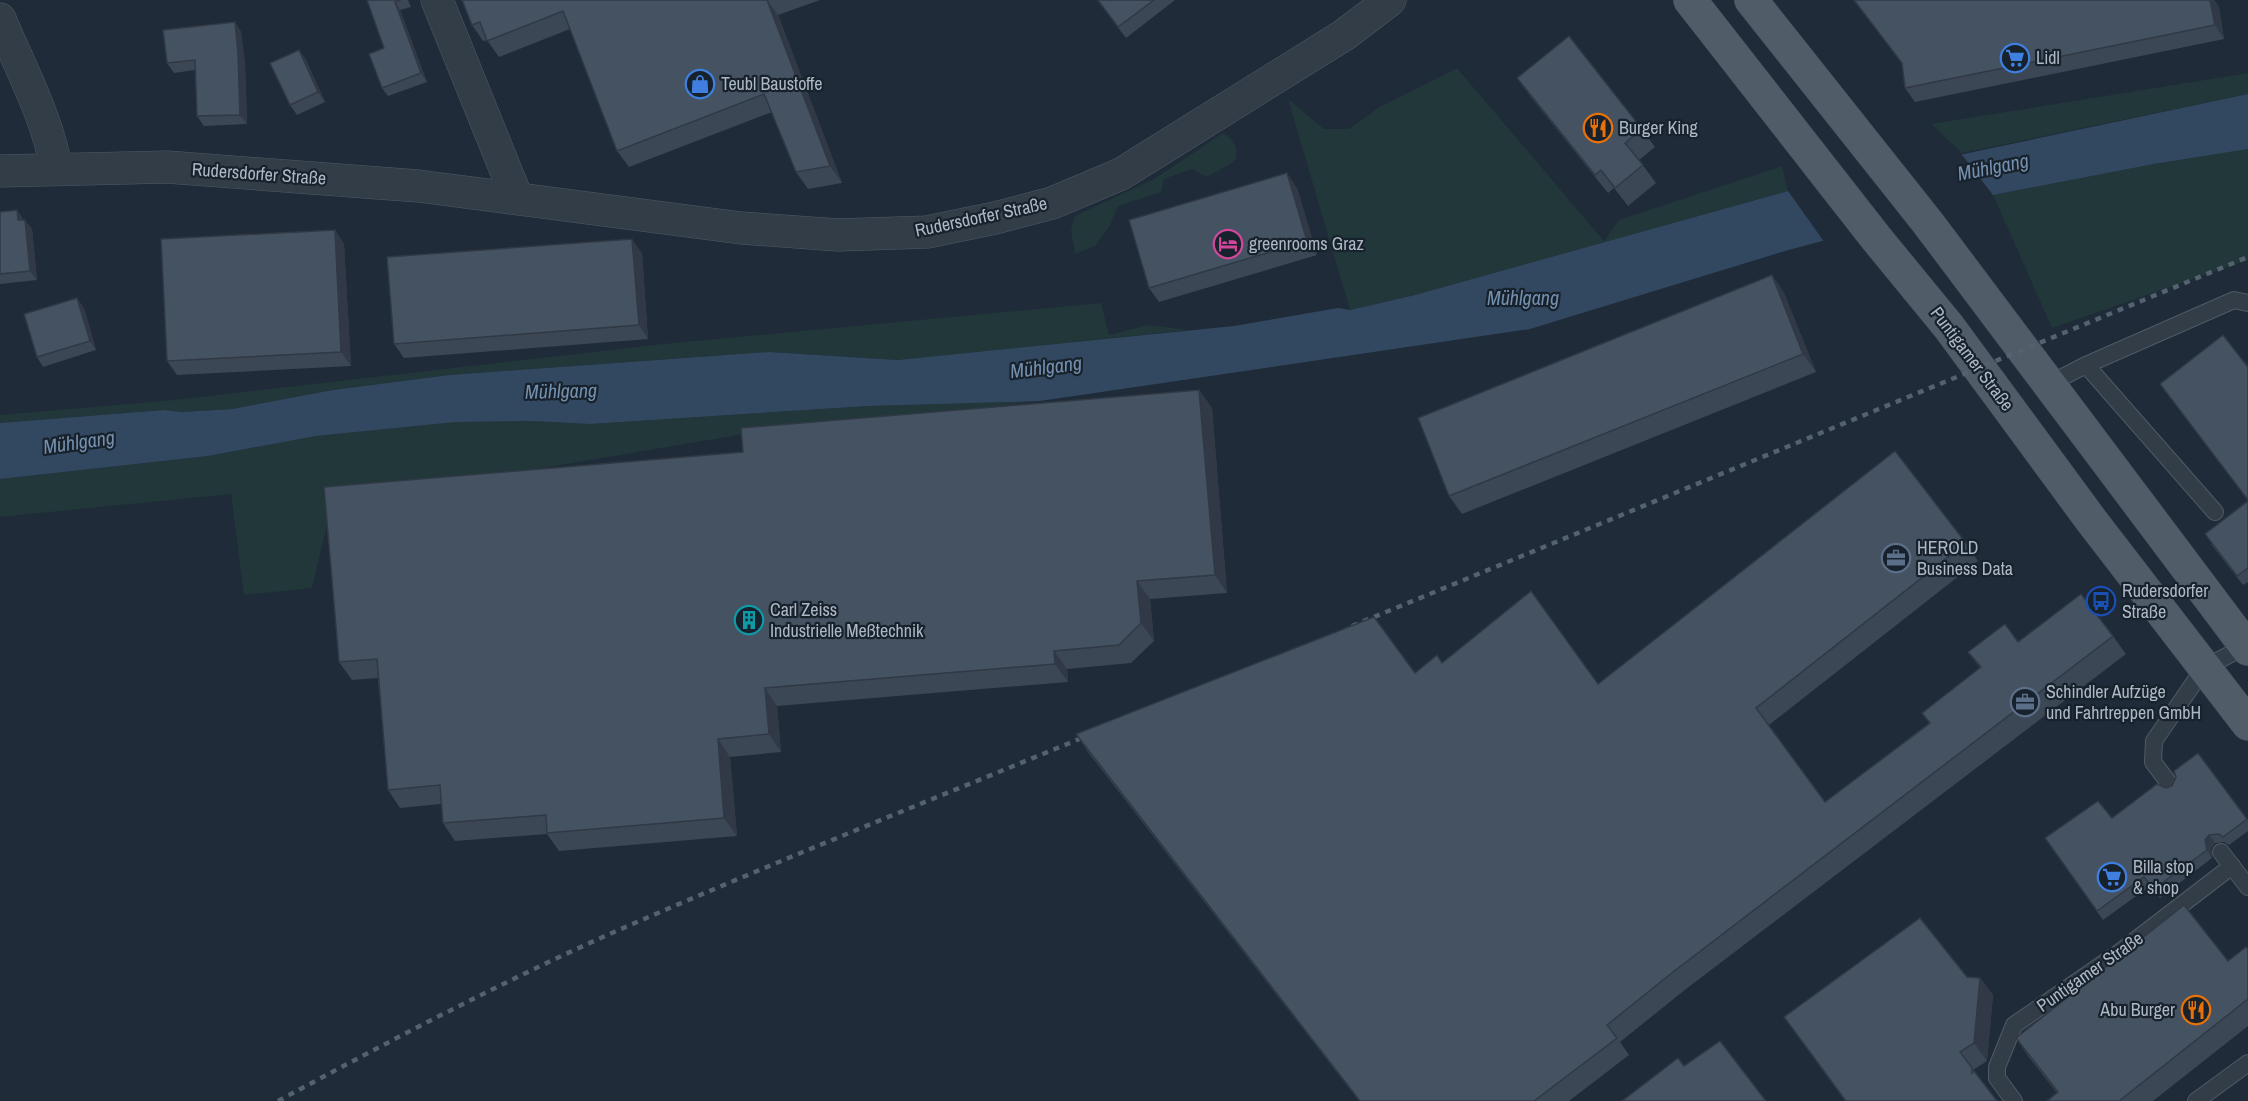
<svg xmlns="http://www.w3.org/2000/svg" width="2248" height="1101" font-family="'Archivo Narrow',sans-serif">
<rect width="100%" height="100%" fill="#1f2b38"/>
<!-- green -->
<g fill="#213739">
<polygon points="1457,68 1604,241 1619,220 1782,166 1788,191 1415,295 1350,310 1288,99 1324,129 1349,129 1381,106"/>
<polygon points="2248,73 2248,94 1962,153 1931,124"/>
<path d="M1223,133C1232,138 1239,147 1236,159L1229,165L1206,177L1192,169L1164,179L1161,192L1118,206L1110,225L1095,246L1075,254L1071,230L1075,216L1156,178Z"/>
<polygon points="2248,149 2248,260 2052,328 1993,195 2154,164"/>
<polygon points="1101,303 1109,335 1147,325 1190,330 898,360 769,352 449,375 333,390 232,409 182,412 164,410 0,423 0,415 174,400 663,344"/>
<polygon points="1040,401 750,433 332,504 312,588 244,595 231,494 0,517 0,479 208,456 316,436 456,422 532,421 590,424 868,406"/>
</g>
<!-- water -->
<polygon fill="#324860" points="2248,94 2248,149 2154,164 1993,195 1785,251 1530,329 1040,401 868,406 590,424 532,421 456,422 316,436 208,456 0,479 0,423 164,410 182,412 232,409 333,390 449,375 769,352 898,360 1234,326 1338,308 1350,310 1415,295 1788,191"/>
<!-- pier -->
<polygon fill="#1f2b38" points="1959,151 1993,195 1973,203 1825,243 1788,191 1787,188"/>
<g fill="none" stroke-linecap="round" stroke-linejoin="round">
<!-- lane casing -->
<g stroke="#505a66" stroke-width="18">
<g id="lane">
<polyline points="2086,365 2215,512"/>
<polyline points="2049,384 2086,365 2234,300 2248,303"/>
<polyline points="2171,786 2153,762 2154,741 2204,668 2246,646"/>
<polyline points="2221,852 2248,887"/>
<polyline points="2014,1101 1997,1078 1997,1067 2014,1025 2120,952 2232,866"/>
<polyline points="2196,1101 2248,1063"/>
</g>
</g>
<!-- street casing -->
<g stroke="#505a66" stroke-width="33">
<g id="street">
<polyline points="437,0 517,198"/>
<path d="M0,19C18,63 50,123 56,169"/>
<polyline points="0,171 167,167 418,186 741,228 838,235 927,232 995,218 1052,203 1121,174 1344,35 1390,0"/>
</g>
</g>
<!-- primary casing -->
<g stroke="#3c4651" stroke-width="34">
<g id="primary">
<polyline points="1690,0 1876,238 1949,327 2091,520 2248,724"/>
<polyline points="1751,0 1928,223 2248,649"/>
</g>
</g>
<!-- lane -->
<use href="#lane" stroke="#333d48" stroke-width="16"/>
<!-- street -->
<use href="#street" stroke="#333d48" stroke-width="32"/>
<!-- primary -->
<use href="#primary" stroke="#505c68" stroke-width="33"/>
<!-- rail -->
<g stroke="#54616f" stroke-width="4.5" stroke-dasharray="6 6" stroke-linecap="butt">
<polyline points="1352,626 2248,257"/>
<path d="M278,1101C386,1043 494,986 605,936C767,865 931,800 1094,733"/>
</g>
</g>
<!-- wall -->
<g fill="#3b4754">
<polygon points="367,0 408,0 411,7 400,10 427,82 388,96 382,88 384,48"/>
<polygon points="462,0 820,0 778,15 842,183 808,189 796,172 772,112 629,167 617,151 570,29 499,57 487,40 483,41 472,25"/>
<polygon points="1097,0 1175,0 1126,38"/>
<polygon points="1853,0 2214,0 2219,7 2224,39 1915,102 1905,88 1903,64"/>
<polygon points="235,22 241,32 245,63 247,124 204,126 197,116 195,70 174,73 167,63"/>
<polygon points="299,50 306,60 325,102 297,115 290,105"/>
<polygon points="1517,78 1642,129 1655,147 1639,160 1656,183 1628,206 1614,188 1608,193 1530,96"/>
<polygon points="1297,188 1317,255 1159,302 1149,288"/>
<polygon points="0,212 24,220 32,229 37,280 0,284"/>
<polygon points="335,230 344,244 351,366 177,375 167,361"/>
<polygon points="642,253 648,339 404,358 394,344"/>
<polygon points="1772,275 1784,293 1816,372 1462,514 1449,496"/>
<polygon points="84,308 96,350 43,367 37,357"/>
<polygon points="1199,390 1212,408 1227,593 1150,599 1154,641 1131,663 1067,669 1068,682 777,706 781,752 730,757 737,836 559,851 547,834 455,841 443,823 441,804 400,808 388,790 378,678 352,680 339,662 743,452"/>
<polygon points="2248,501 2248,582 2243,585 2211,544"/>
<polygon points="1966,543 1978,561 1769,725 1825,802 1929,723 1922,713 1980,668 1968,652 2018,642 2113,636 2126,654 1686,989 1620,1042 1629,1055 1569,1101 1359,1101 1088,752 1076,734 1415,673 1442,663 1598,684"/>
<polygon points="2198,753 2248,820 2248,831 2229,845 2224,842 2215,843 2211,849 2212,858 2160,898 2150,886 2103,920 2045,838 2112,818 2166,788 2172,786"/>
<polygon points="2248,949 2248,1026 2153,1101 2047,1101 2057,1093 2028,1056 2016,1038 2228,961"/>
<polygon points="1967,977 1980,978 1993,995 1987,1061 1973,1070 1997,1101 1845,1101 1784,1017"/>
</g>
<!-- shaded-wall -->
<g fill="#303945">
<polygon points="767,0 778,15 842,183 830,166"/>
<polygon points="2210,0 2214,0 2219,7 2224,39 2215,25"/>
<polygon points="395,2 400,10 427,82 421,73"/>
<polygon points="235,22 241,32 245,63 247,124 240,115"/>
<polygon points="299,50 306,60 325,102 318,92"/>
<polygon points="1287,173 1297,188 1317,255 1307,241"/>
<polygon points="17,210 24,220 18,220"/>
<polygon points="25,220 32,229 37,280 30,271"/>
<polygon points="335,230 344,244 351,366 341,352"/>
<polygon points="632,239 642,253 648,339 639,325"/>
<polygon points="1772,275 1784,293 1816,372 1803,354"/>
<polygon points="77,298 84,308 96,350 90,341"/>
<polygon points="1199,390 1212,408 1227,593 1215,575"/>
<polygon points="1137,581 1150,599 1154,641 1141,623"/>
<polygon points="1054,651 1067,669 1068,682 1055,664"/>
<polygon points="765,688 777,706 781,752 769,734"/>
<polygon points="718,739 730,757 737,836 724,818"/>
<polygon points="2209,835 2215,843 2211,849 2212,858 2207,850 2205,840"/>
<polygon points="1980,978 1993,995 1987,1061 1974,1043"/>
</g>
<!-- building -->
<g fill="#455262" stroke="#303945" stroke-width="1.5">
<polygon points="367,0 401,0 395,2 421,73 382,88 369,54 384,48"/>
<polygon points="462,0 767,0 830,166 796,172 764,94 617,151 563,11 487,41 480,22 472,25"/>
<polygon points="1098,0 1154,0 1118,27"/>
<polygon points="1854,0 2210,0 2215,25 1905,88 1902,63"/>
<polygon points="235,22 238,53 240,115 197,116 195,60 167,63 163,30"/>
<polygon points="1569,36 1642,129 1625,143 1643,165 1615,188 1601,170 1595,175 1517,78"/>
<polygon points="299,50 318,92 290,105 270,63"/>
<polygon points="1287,173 1307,241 1149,288 1129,220"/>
<polygon points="17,210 18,220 25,220 30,271 0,274 0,212"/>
<polygon points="335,230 341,352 167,361 161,239"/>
<polygon points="632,239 639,325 394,344 387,257"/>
<polygon points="1772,275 1803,354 1449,496 1418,418"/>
<polygon points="77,298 90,341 37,357 24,314"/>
<polygon points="2223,335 2248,367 2248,500 2160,384"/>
<polygon points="1199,390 1215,575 1137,581 1141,623 1119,645 1054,651 1055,664 765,688 769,734 718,739 724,818 547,833 546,815 443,823 440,785 388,790 377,659 339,662 324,487 743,452 741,428"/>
<polygon points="1895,451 1966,543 1756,708 1825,802 1930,723 1922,713 1981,667 1968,652 2005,624 2018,642 2081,594 2113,636 1673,972 1607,1025 1617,1038 1534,1101 1360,1101 1076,734 1374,617 1415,673 1437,655 1442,663 1531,591 1598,684"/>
<polygon points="2248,501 2248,568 2237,576 2205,534"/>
<polygon points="2198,753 2247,819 2223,837 2219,834 2209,835 2205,840 2207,850 2154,889 2144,877 2097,911 2045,838 2098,801 2112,818 2157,784 2166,788 2172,786 2176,777 2174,771"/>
<polygon points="2184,905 2228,961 2246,947 2248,949 2248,999 2119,1101 2047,1101 2058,1092 2016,1038"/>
<polygon points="1920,918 1967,977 1980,978 1974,1043 1960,1052 1972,1068 1972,1073 1974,1071 1997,1101 1846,1101 1784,1017"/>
<polygon points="1720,1041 1766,1101 1622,1101 1678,1058 1684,1066"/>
</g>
<!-- icons -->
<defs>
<g id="supermarket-ring" transform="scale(1.5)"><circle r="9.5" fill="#18222c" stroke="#3f7fe0" stroke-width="1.5"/><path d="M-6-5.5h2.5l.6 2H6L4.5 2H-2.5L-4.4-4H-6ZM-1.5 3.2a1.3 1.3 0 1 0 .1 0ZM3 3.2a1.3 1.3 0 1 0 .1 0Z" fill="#3f7fe0"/></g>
<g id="shop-ring" transform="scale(1.5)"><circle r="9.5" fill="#18222c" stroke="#3f7fe0" stroke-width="1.5"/><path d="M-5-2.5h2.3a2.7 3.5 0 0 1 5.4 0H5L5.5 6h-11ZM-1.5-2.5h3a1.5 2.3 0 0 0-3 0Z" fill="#3f7fe0"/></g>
<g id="restaurant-ring" transform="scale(1.5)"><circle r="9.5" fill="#18222c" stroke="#e8710a" stroke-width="1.5"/><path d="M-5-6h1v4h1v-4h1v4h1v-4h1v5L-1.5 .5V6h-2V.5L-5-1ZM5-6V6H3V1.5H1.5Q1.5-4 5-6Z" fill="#e8710a"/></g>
<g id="hotel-ring" transform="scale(1.5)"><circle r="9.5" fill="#18222c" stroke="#d1479c" stroke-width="1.5"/><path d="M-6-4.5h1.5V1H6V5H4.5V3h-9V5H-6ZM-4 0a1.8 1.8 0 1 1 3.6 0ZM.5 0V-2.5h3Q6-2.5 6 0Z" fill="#d1479c"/></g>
<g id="office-ring" transform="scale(1.5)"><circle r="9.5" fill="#18222c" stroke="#5c6f8a" stroke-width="1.5"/><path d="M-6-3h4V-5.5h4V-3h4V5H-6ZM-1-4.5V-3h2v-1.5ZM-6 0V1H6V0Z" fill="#5c6f8a"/></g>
<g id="bus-ring" transform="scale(1.5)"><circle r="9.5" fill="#18222c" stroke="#1a4fb4" stroke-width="1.5"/><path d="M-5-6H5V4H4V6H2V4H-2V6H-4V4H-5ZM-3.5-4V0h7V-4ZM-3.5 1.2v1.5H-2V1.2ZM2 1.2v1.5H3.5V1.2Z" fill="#1a4fb4"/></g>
<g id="building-ring" transform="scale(1.5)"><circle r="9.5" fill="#18222c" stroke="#0f9aa8" stroke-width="1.5"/><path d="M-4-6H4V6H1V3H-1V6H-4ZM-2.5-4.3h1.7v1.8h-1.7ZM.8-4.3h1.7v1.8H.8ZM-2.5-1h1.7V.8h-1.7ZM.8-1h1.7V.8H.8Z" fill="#0f9aa8"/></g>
</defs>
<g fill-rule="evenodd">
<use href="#supermarket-ring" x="2015" y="58"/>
<use href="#shop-ring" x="700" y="84"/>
<use href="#restaurant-ring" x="1598" y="128"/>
<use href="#hotel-ring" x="1228" y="244"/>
<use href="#office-ring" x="1896" y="558"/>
<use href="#bus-ring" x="2101" y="601"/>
<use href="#building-ring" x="749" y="620"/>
<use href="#office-ring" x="2025" y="702"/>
<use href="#supermarket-ring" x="2112" y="877"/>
<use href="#restaurant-ring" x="2196" y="1010"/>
</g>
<g text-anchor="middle" stroke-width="4.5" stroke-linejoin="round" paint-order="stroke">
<!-- poi labels -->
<g font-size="18" fill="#adb7c5" stroke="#18222c" text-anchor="start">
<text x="2036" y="64">Lidl</text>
<text x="721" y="90">Teubl Baustoffe</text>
<text x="1619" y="134">Burger King</text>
<text x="1249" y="250">greenrooms Graz</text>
<text x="1917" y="554">HEROLD<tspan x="1917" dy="21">Business Data</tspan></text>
<text x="2122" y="597">Rudersdorfer<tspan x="2122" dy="21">Straße</tspan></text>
<text x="770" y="616">Carl Zeiss<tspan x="770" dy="21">Industrielle Meßtechnik</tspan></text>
<text x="2046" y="698">Schindler Aufzüge<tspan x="2046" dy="21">und Fahrtreppen GmbH</tspan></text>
<text x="2133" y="873">Billa stop<tspan x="2133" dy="21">&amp; shop</tspan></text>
<text x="2175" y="1016" text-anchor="end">Abu Burger</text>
</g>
<!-- street labels -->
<g font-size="18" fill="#adb7c5" stroke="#18222c">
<text transform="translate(259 174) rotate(4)" y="6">Rudersdorfer Straße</text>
<text transform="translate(981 217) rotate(-12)" y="6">Rudersdorfer Straße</text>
<text transform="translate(1972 359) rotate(53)" y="6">Puntigamer Straße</text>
<text transform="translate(2090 972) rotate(-35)" y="6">Puntigamer Straße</text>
</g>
<!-- water labels -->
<g font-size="20" font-style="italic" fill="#7490af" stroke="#18222c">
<text transform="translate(1993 167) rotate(-11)" y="7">Mühlgang</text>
<text x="1523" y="305">Mühlgang</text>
<text transform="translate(1046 367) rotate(-7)" y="7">Mühlgang</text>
<text transform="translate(561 391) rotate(-1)" y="7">Mühlgang</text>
<text transform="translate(79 442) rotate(-8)" y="7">Mühlgang</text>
</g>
</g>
</svg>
